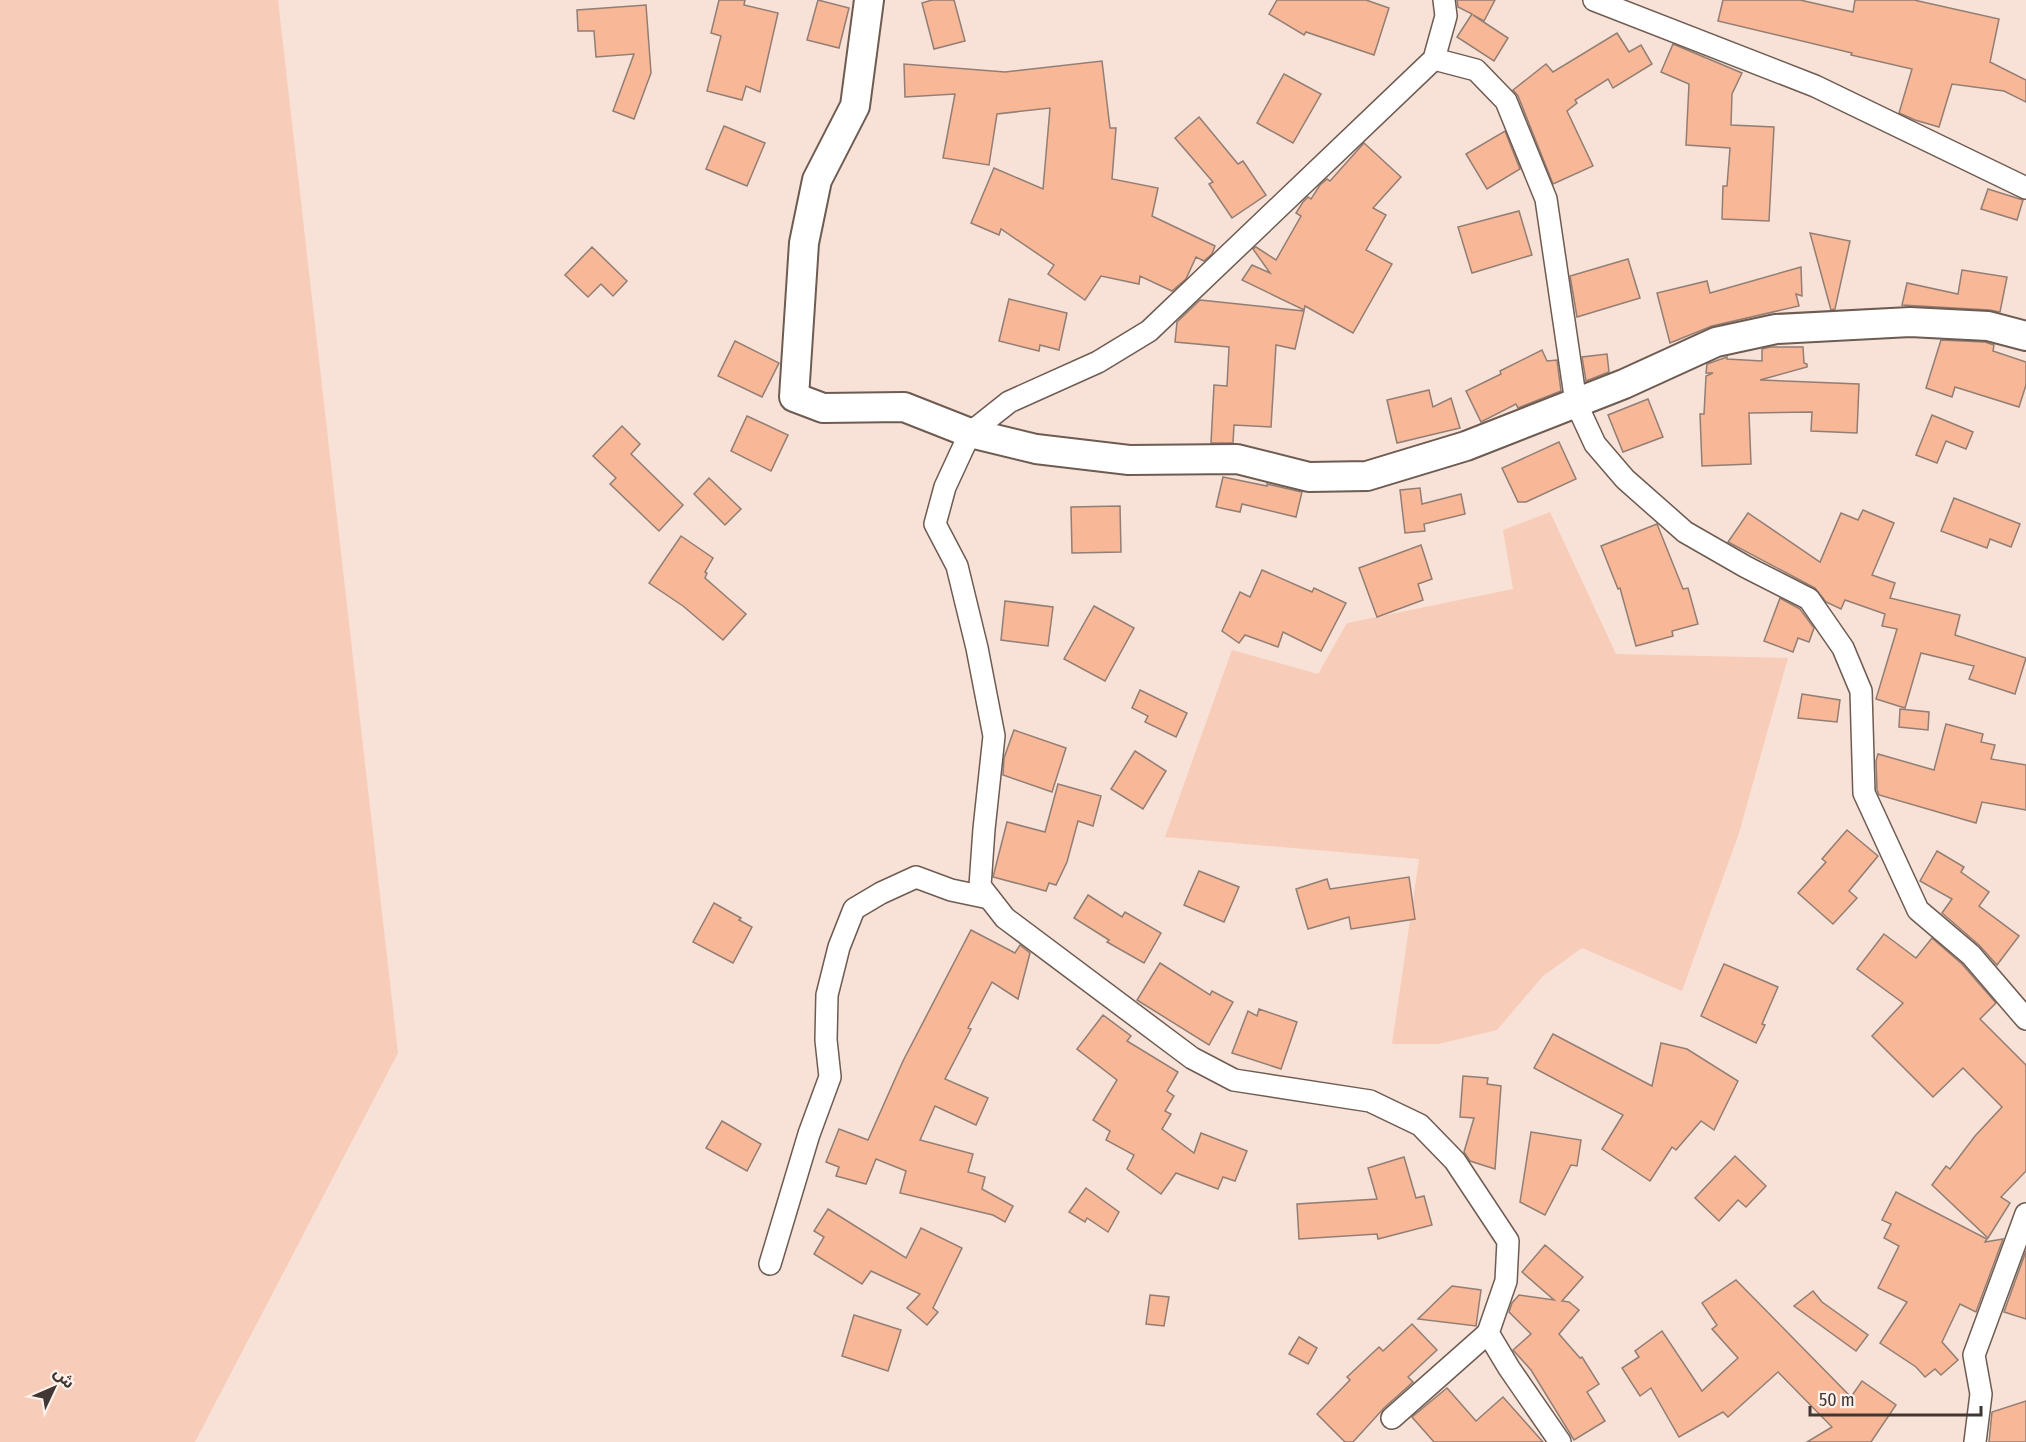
<svg xmlns="http://www.w3.org/2000/svg" width="2026" height="1442" font-family="'Fira Sans Condensed','Noto Sans Arabic',sans-serif">
<rect width="100%" height="100%" fill="#f8e1d6"/>
<!-- green -->
<g fill="#f7cdb9">
<polygon points="0,0 278,0 398,1053 195,1442 0,1442"/>
<polygon points="1550,512 1616,654 1788,658 1739,833 1682,991 1582,948 1543,976 1497,1030 1438,1044 1392,1044 1419,859 1165,837 1232,650 1318,674 1347,623 1513,589 1503,530"/>
</g>
<!-- building -->
<g fill="#f8b796" stroke="#927e74" stroke-width="1.5">
<polygon points="719,0 745,0 744,5 778,13 760,92 746,86 742,100 707,91 721,36 711,33"/>
<polygon points="818,0 849,8 839,48 807,40"/>
<polygon points="932,0 954,0 965,41 934,49 922,3"/>
<polygon points="1277,0 1366,0 1389,8 1374,55 1306,32 1304,35 1269,14"/>
<polygon points="1457,0 1495,0 1484,21 1473,15 1508,38 1494,61 1457,37 1472,14 1458,7"/>
<polygon points="1723,0 1800,0 1853,12 1855,0 1914,0 1999,19 1990,62 2026,80 2026,102 2004,91 1952,84 1939,127 1915,120 1899,113 1912,69 1851,55 1852,53 1718,21"/>
<polygon points="646,5 651,73 634,119 613,111 634,54 596,57 594,31 578,31 577,10"/>
<polygon points="1617,33 1629,52 1641,45 1652,64 1613,88 1608,79 1575,100 1577,103 1567,111 1593,166 1553,184 1518,96 1513,90 1546,64 1553,72"/>
<polygon points="1673,44 1742,73 1732,94 1731,125 1774,127 1769,221 1722,219 1723,186 1727,186 1730,148 1686,145 1689,84 1661,72"/>
<polygon points="1102,61 1110,128 1116,128 1112,179 1158,188 1152,216 1215,246 1212,254 1204,261 1196,257 1186,279 1172,291 1140,276 1139,284 1101,276 1085,300 1048,274 1054,265 1001,229 999,235 971,223 994,168 1043,189 1050,108 997,114 989,165 943,158 955,94 905,97 904,64 1005,72"/>
<polygon points="1284,74 1321,94 1293,143 1257,123"/>
<polygon points="1199,117 1238,164 1243,161 1266,195 1232,218 1209,184 1213,182 1175,138"/>
<polygon points="724,126 765,143 747,186 706,169"/>
<polygon points="1505,131 1520,169 1487,189 1466,154"/>
<polygon points="1364,143 1401,177 1373,208 1386,215 1366,250 1392,264 1353,333 1305,306 1304,310 1242,280 1252,265 1270,273 1253,249 1256,247 1276,260 1301,216 1296,213 1303,202 1308,197 1311,199 1320,185 1327,179 1330,181"/>
<polygon points="1988,189 2023,200 2017,220 1981,209"/>
<polygon points="1519,211 1532,255 1472,273 1458,227"/>
<polygon points="1810,233 1850,241 1835,309 1831,310"/>
<polygon points="592,247 627,281 613,296 601,284 588,297 565,275"/>
<polygon points="1628,259 1640,298 1577,317 1570,276"/>
<polygon points="1801,267 1802,296 1796,294 1799,306 1712,326 1670,343 1657,293 1707,281 1710,293"/>
<polygon points="1962,270 2007,277 2000,312 1989,310 1902,305 1907,283 1958,294"/>
<polygon points="1009,299 1067,313 1059,350 1040,345 1039,351 999,341"/>
<polygon points="1200,300 1304,311 1295,349 1276,345 1271,427 1234,425 1233,443 1211,443 1214,385 1227,386 1229,347 1175,342 1177,322"/>
<polygon points="1941,340 1985,342 1994,345 1993,351 2026,362 2026,385 2019,407 1955,387 1952,397 1926,388"/>
<polygon points="735,341 779,363 762,397 718,376"/>
<polygon points="1770,347 1803,347 1804,363 1807,364 1807,367 1760,380 1859,384 1857,433 1811,431 1812,412 1749,413 1751,464 1702,466 1700,414 1704,414 1706,376 1713,373 1706,373 1707,364 1727,357 1727,359 1762,361 1762,349"/>
<polygon points="1542,350 1547,361 1557,360 1561,391 1518,408 1516,404 1481,422 1466,391 1501,374 1500,371"/>
<polygon points="1607,354 1609,372 1586,381 1582,357"/>
<polygon points="1429,390 1433,407 1451,398 1460,428 1397,443 1387,400"/>
<polygon points="1648,399 1663,437 1623,452 1608,415"/>
<polygon points="1932,415 1973,432 1966,449 1946,441 1937,463 1916,455"/>
<polygon points="747,416 788,435 771,471 731,451"/>
<polygon points="622,426 640,444 631,454 683,505 659,531 610,484 616,478 593,456"/>
<polygon points="1559,442 1576,479 1526,502 1518,502 1502,468"/>
<polygon points="1223,477 1267,486 1267,484 1302,492 1296,517 1242,504 1240,512 1216,507"/>
<polygon points="709,478 741,509 725,525 694,494"/>
<polygon points="1420,488 1422,504 1461,494 1465,514 1424,524 1425,531 1405,533 1400,490"/>
<polygon points="1954,498 2020,524 2011,547 1990,539 1987,548 1941,531"/>
<polygon points="1120,506 1121,552 1072,553 1071,507"/>
<polygon points="1863,510 1894,523 1872,575 1895,583 1890,598 1960,615 1955,635 2026,658 2015,694 1969,679 1974,666 1921,653 1905,708 1876,699 1897,629 1882,626 1885,614 1845,600 1841,609 1826,602 1815,588 1728,542 1748,513 1820,562 1841,513 1858,520"/>
<polygon points="1657,524 1683,589 1688,588 1698,624 1672,631 1673,636 1636,646 1620,588 1618,589 1601,546"/>
<polygon points="681,536 713,558 705,572 707,573 705,578 746,614 723,640 683,606 649,583"/>
<polygon points="1421,545 1432,579 1418,584 1423,600 1377,617 1359,568"/>
<polygon points="1262,570 1312,592 1314,588 1346,603 1321,651 1283,632 1278,647 1245,635 1239,643 1222,631 1240,592 1250,597"/>
<polygon points="1780,598 1800,609 1814,628 1809,642 1798,638 1793,652 1764,641"/>
<polygon points="1005,601 1053,607 1048,646 1001,640"/>
<polygon points="1094,606 1134,628 1105,681 1064,659"/>
<polygon points="1140,690 1187,713 1176,737 1145,722 1148,716 1132,708"/>
<polygon points="1802,694 1840,700 1837,722 1798,718"/>
<polygon points="1900,709 1929,712 1928,730 1899,727"/>
<polygon points="1946,724 1983,734 1981,742 1995,745 1991,759 2026,765 2026,810 1982,802 1976,823 1879,795 1877,790 1876,761 1878,754 1934,770"/>
<polygon points="1014,730 1066,748 1052,792 1003,775 1004,758"/>
<polygon points="1135,751 1166,771 1143,809 1111,789"/>
<polygon points="1058,784 1101,796 1093,826 1078,821 1067,862 1056,885 1049,883 1046,891 993,877 1007,822 1045,832"/>
<polygon points="1847,830 1878,856 1849,891 1857,898 1833,924 1798,893 1826,862 1822,859"/>
<polygon points="1937,851 1964,867 1961,872 1989,892 1979,906 2019,936 1997,965 1979,945 1942,913 1952,899 1920,881"/>
<polygon points="1199,871 1239,887 1224,922 1184,905"/>
<polygon points="1409,877 1415,919 1351,929 1349,917 1308,929 1296,889 1327,879 1330,889"/>
<polygon points="1088,895 1122,917 1125,912 1161,933 1144,963 1107,942 1109,940 1074,918"/>
<polygon points="714,903 741,918 739,920 752,927 733,963 693,942"/>
<polygon points="971,930 1015,953 1020,945 1030,953 1018,999 992,982 968,1028 971,1029 945,1079 988,1098 976,1125 935,1106 920,1140 973,1154 968,1172 985,1177 982,1189 1013,1206 1005,1222 993,1215 900,1193 906,1171 876,1159 866,1184 836,1176 839,1167 826,1162 839,1129 868,1140 903,1061"/>
<polygon points="1884,934 1916,958 1932,938 1962,964 1996,1003 1980,1019 2026,1065 2026,1171 2001,1197 2010,1203 1988,1238 1932,1185 1946,1166 1950,1169 1975,1136 2002,1107 1963,1068 1933,1097 1872,1036 1903,1003 1857,969"/>
<polygon points="1160,963 1210,995 1212,991 1233,1002 1209,1045 1137,1000"/>
<polygon points="1724,964 1778,987 1762,1024 1765,1025 1756,1043 1701,1016"/>
<polygon points="1259,1009 1297,1022 1281,1069 1232,1053 1248,1011 1257,1016"/>
<polygon points="1103,1015 1131,1036 1127,1041 1178,1072 1167,1091 1174,1096 1165,1111 1171,1114 1162,1129 1194,1153 1201,1133 1247,1151 1235,1181 1223,1177 1218,1189 1176,1173 1161,1194 1127,1169 1134,1155 1106,1140 1110,1131 1093,1120 1117,1080 1077,1049"/>
<polygon points="1553,1034 1652,1086 1661,1043 1687,1049 1738,1081 1714,1130 1701,1121 1676,1150 1672,1147 1650,1181 1602,1149 1623,1115 1534,1068"/>
<polygon points="1463,1076 1488,1078 1487,1084 1501,1086 1495,1169 1470,1161 1464,1152 1474,1118 1460,1117"/>
<polygon points="722,1121 761,1144 747,1171 706,1148"/>
<polygon points="1531,1132 1581,1140 1577,1166 1571,1165 1545,1215 1520,1202"/>
<polygon points="1735,1156 1766,1186 1746,1207 1738,1200 1719,1221 1695,1198"/>
<polygon points="1404,1157 1416,1198 1424,1196 1432,1225 1378,1239 1377,1234 1299,1239 1297,1204 1377,1199 1368,1168"/>
<polygon points="1086,1188 1119,1212 1108,1232 1087,1218 1085,1222 1069,1212"/>
<polygon points="1896,1192 1987,1239 1985,1242 2003,1239 1976,1312 1960,1304 1942,1342 1958,1360 1941,1375 1935,1369 1925,1377 1916,1367 1880,1343 1907,1302 1878,1288 1899,1246 1884,1238 1891,1224 1882,1220"/>
<polygon points="828,1209 906,1258 921,1228 962,1248 933,1308 938,1312 927,1325 907,1308 920,1294 871,1271 862,1284 814,1254 824,1237 814,1231"/>
<polygon points="1545,1245 1583,1277 1562,1301 1569,1302 1579,1310 1559,1334 1580,1358 1582,1357 1599,1384 1587,1392 1605,1421 1574,1440 1531,1370 1513,1350 1531,1334 1509,1312 1512,1303 1519,1295 1554,1300 1522,1272"/>
<polygon points="2026,1251 2026,1319 2004,1312"/>
<polygon points="1736,1280 1851,1397 1862,1381 1896,1405 1871,1442 1807,1442 1832,1427 1778,1372 1728,1417 1723,1412 1679,1437 1651,1388 1640,1396 1622,1368 1639,1357 1635,1351 1662,1331 1702,1391 1738,1358 1712,1329 1717,1325 1702,1303"/>
<polygon points="1452,1286 1481,1290 1476,1326 1418,1319"/>
<polygon points="1813,1291 1822,1302 1868,1335 1856,1351 1794,1306"/>
<polygon points="1150,1295 1169,1297 1164,1326 1146,1324"/>
<polygon points="854,1315 901,1330 888,1371 842,1356"/>
<polygon points="1412,1324 1437,1350 1408,1377 1413,1382 1384,1408 1353,1442 1345,1442 1317,1414 1350,1380 1347,1377 1379,1347 1383,1351"/>
<polygon points="1299,1337 1317,1348 1308,1364 1289,1354"/>
<polygon points="1447,1388 1476,1421 1503,1397 1543,1442 1434,1442 1412,1417"/>
<polygon points="2026,1401 2026,1442 1989,1442 1992,1412"/>
</g>
<g fill="none" stroke-linecap="round" stroke-linejoin="round">
<!-- street casing -->
<g stroke="#6e5b51" stroke-width="24">
<g id="street">
<polyline points="1444,0 1446,16 1434,59 1149,331 1098,362 1009,402 970,433 945,487 935,524 957,566 977,648 994,736 984,829 980,886 1005,918 1192,1058 1234,1080 1370,1101 1420,1125 1455,1161 1508,1241 1506,1281 1488,1333 1509,1368 1560,1442"/>
<polyline points="1594,0 1815,86 2026,188"/>
<polyline points="1434,59 1476,70 1506,101 1546,199 1576,403 1595,444 1625,479 1685,532 1746,567 1809,599 1843,648 1861,691 1864,793 1918,910 1971,955 2026,1019"/>
<polyline points="770,1264 809,1134 830,1077 826,1040 827,995 839,947 854,909 881,893 916,877 951,890 989,898"/>
<polyline points="1392,1418 1488,1333"/>
<polyline points="1975,1442 1981,1394 1974,1355 2026,1214"/>
</g>
</g>
<!-- secondary casing -->
<g stroke="#6e5b51" stroke-width="32">
<polyline id="secondary" points="869,0 855,106 817,180 804,243 794,397 823,408 904,407 970,433 1036,449 1129,460 1237,459 1309,477 1367,476 1466,446 1624,384 1716,342 1776,329 1910,322 1988,326 2026,336"/>
</g>
<!-- street -->
<use href="#street" stroke="#fff" stroke-width="21"/>
<!-- secondary -->
<use href="#secondary" stroke="#fff" stroke-width="28"/>
</g>
<!-- north arrow -->
<g transform="translate(54 1388) rotate(46)" stroke="#fef0ea" stroke-width="4.5" paint-order="stroke">
<path d="M0-4.5L10 22L0 15L-10 22Z" fill="#403733"/>
<text y="-9" font-size="16" font-weight="bold" text-anchor="middle" fill="#403733">ش</text>
</g>
<!-- scale -->
<path d="M1810 1406v9h171v-9" fill="none" stroke="#403733" stroke-width="3"/>
<text x="1819" y="1406" font-size="18" fill="#403733" stroke="#fef0ea" stroke-width="4.5" paint-order="stroke">50 m</text>
</svg>
